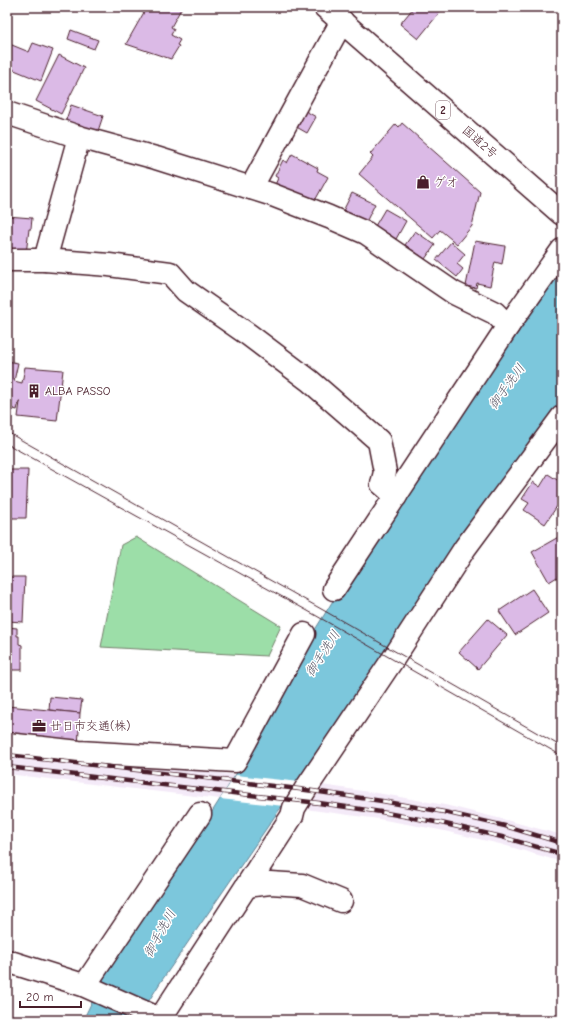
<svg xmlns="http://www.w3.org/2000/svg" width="569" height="1027" font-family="'Comic Neue','Klee One',sans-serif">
<rect width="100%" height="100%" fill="#fff"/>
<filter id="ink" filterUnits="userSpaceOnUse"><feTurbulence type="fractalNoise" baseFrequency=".025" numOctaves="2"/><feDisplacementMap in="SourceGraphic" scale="8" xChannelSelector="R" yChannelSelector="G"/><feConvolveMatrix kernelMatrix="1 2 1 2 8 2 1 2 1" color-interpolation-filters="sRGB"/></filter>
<g filter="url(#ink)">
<!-- built -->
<g fill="#f4eaf8">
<polygon points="7,748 236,775 220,799 7,774"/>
<polygon points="322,785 383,794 445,805 506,820 562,835 562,862 500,844 440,830 379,819 297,808"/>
</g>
<!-- green -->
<polygon fill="#9cdea8" stroke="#737e6a" points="136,537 281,626 267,656 101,647 121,545"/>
<!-- water -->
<polygon fill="#7cc7dc" stroke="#688495" points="562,261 562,399 160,983 137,1020 83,1020 105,975 182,859 257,741 313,633 334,599"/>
<!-- pier -->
<polygon fill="#fff" points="236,775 300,782 284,806 220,799"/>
<!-- building -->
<g fill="#dbbae6" stroke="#4a1f2b">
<polygon points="147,7 182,7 171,27 174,29 171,35 180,40 177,45 179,46 171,59 126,44"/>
<polygon points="414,7 435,7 440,12 418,39 400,24"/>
<polygon points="71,30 98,40 94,49 68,39"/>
<polygon points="7,43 29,52 33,43 53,50 41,81 7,67"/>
<polygon points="59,55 84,68 61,114 36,101"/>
<polygon points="71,105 103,116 97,134 65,123"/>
<polygon points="302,109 316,117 307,133 293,125"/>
<polygon points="402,123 480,192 472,226 457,244 440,230 433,238 359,174 373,157 370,154 396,124 399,127"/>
<polygon points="292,154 318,168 317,171 328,177 312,206 275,185 278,178 275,176 283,160 287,163"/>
<polygon points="352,193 375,204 366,222 343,211"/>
<polygon points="385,209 406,221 396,239 375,226"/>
<polygon points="7,216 32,218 31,229 29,229 26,254 7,252"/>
<polygon points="415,231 435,245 425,259 405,245"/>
<polygon points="475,241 505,246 502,264 495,262 490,286 477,283 476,288 466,286"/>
<polygon points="451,242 465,254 457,264 463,269 457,277 436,260"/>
<polygon points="7,361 18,363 14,381 22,383 25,367 63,370 57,421 18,417 20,402 19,402 17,410 10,408 12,400 7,399"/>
<polygon points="7,470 28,470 26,518 7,518"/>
<polygon points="548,474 562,483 562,499 545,524 524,510 529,503 522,499 533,482 540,487"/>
<polygon points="562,535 562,574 549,582 532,552"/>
<polygon points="7,577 25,577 23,622 7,621"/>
<polygon points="532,589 548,613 515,635 499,611"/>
<polygon points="488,619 507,635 478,669 459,652"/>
<polygon points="7,627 17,628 17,636 19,636 19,644 22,645 22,670 8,670 8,666 7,666"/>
<polygon points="50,697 82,700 80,713 49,710"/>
<polygon points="7,706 80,713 78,747 7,739"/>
</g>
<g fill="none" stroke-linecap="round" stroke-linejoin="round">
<!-- minor casing -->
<g stroke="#4a1f2b" stroke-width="25">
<g id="minor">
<polyline points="7,113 79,137 156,158 270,194 329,217 366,233 454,293 495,313 508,326"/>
<polyline points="251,188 342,21"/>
<polyline points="7,260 45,260 109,265 170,273 186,291 249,335 310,381 379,441 385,472 382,484 396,496"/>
<polyline points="45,260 79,137"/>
<polyline points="334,589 508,326 562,250"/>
<polyline points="7,744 79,752 235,761 304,634"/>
<polyline points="247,886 270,883 302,885 341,901"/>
<polyline points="7,961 83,985 162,1020"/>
<polyline points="85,985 200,814"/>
<polyline points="160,1019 292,816 294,808 305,790 393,659 465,548 562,417"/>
</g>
</g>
<!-- highway casing -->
<g stroke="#4a1f2b" stroke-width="25">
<polyline id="highway" points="325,7 562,214"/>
</g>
<!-- minor -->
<use href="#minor" stroke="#fff" stroke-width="22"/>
<!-- highway -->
<use href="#highway" stroke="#fff" stroke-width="22"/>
<!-- tram -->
<g stroke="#4a1f2b" stroke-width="1">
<polyline points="7,432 323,610 562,747"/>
<polyline points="7,444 315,615 562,756"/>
</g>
<!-- rail casing -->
<g stroke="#4a1f2b" stroke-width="4.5">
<g id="rail">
<polyline points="7,755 299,789 382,801 444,812 505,826 562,843"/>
<polyline points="7,767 319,803 381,812 441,823 502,837 562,854"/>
</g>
</g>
<!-- rail -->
<use href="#rail" stroke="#fff" stroke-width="3" stroke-dasharray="9" stroke-linecap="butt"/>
</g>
</g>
<!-- icons -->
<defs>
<g id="shop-bare" transform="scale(1.08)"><path d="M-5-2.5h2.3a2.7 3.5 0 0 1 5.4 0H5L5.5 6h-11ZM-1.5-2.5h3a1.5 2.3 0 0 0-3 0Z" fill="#4a1f2b" stroke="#fff" stroke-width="2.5" paint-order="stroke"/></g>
<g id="building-bare" transform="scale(1.08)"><path d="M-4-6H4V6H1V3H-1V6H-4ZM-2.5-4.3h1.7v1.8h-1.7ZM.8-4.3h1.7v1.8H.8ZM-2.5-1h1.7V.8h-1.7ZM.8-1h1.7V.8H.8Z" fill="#4a1f2b" stroke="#fff" stroke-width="2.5" paint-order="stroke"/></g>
<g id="office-bare" transform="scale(1.08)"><path d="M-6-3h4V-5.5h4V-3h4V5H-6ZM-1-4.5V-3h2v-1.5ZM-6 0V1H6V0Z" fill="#4a1f2b" stroke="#fff" stroke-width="2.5" paint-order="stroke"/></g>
</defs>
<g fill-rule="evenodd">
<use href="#shop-bare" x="423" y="182"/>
<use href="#building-bare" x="34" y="391"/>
<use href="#office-bare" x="39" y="726"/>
</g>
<g text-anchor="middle" stroke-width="3" stroke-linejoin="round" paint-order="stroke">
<!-- shield labels -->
<rect fill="#fff" stroke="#80626b" stroke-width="1" x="436" y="101" width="14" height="18" rx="3"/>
<g font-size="11" font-weight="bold" fill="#4a1f2b">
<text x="443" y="114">2</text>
</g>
<!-- street labels -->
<g font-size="12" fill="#4a1f2b" stroke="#fff">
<text transform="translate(480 142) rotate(41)" y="4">国道2号</text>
</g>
<!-- poi labels -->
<g font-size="12" fill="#4a1f2b" stroke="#fff" text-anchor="start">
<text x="434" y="186">ゲオ</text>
<text x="45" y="395">ALBA PASSO</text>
<text x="50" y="730">廿日市交通(株)</text>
</g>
<!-- water labels -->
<g font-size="13" font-style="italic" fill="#5c5a69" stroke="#fff">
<text transform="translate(506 386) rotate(-54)" y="5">御手洗川</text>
<text transform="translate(322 653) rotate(-57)" y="5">御手洗川</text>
<text transform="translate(159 933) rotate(-61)" y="5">御手洗川</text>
</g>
</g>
<!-- margin -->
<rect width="569" height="1027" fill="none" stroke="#fff" stroke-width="24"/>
<rect x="12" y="12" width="545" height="1003" fill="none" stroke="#4a1f2b" stroke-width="1.5" filter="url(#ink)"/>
<!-- scale -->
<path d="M20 1001v6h61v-6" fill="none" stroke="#4a1f2b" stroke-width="2"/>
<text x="26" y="1001" font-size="12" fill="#4a1f2b" stroke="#ffffff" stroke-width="3" paint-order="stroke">20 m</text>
</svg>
